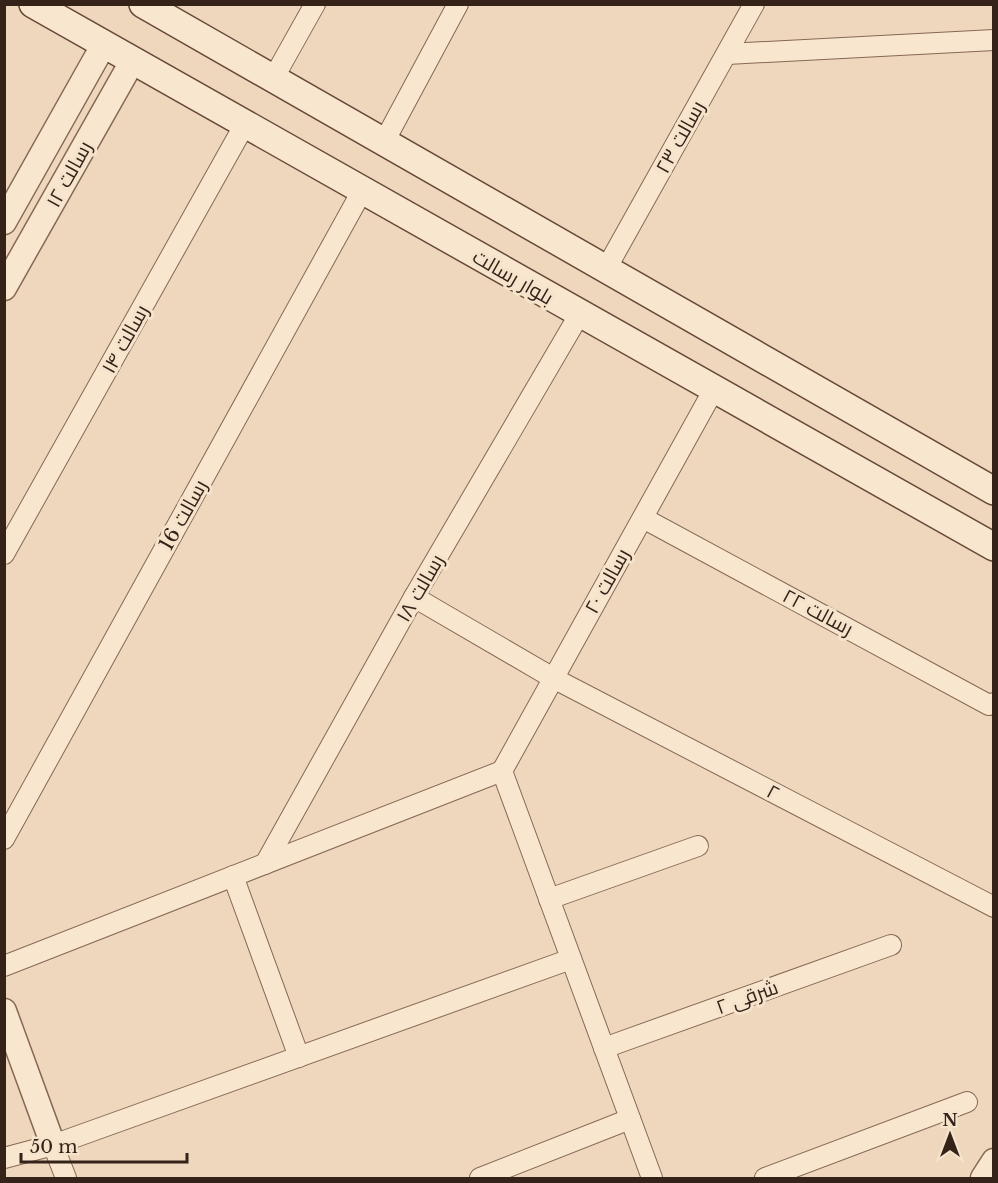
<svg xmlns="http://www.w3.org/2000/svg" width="998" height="1183" font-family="'Libre Baskerville',Cairo,serif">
<rect width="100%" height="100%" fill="#eed7bc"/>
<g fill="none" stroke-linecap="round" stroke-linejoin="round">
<!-- minor casing -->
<g stroke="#866855" stroke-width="22">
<g id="minor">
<polyline points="727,54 994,40"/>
<polyline points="273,79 315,4"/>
<polyline points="384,142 458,4"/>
<polyline points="606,269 754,4"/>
<polyline points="643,518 989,705 994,703"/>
<polyline points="4,554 245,124"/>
<polyline points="414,597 553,678 994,907"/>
<polyline points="502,771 713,391"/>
<polyline points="502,771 652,1178"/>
<polyline points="4,839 362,191"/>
<polyline points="265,864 414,597 579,315"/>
<polyline points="233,876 299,1057"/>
<polyline points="549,899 698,846"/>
<polyline points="4,966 502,771"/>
<polyline points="604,1048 891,945"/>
<polyline points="53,1145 66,1178"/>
<polyline points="4,1158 53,1145 571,959"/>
<polyline points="480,1178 630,1119"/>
<polyline points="765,1178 967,1102"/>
</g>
</g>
<!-- tertiary casing -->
<g stroke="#866855" stroke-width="27">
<g id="tertiary">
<polyline points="4,222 104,44"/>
<polyline points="4,288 133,60"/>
<polyline points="4,1011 53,1145"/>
<polyline points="983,1178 994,1161"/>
</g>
</g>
<!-- secondary casing -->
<g stroke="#674939" stroke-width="30">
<g id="secondary">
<polyline points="33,4 994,547"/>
<polyline points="143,4 994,491"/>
</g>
</g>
<!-- minor -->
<use href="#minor" stroke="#f9e6cf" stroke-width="20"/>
<!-- tertiary -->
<use href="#tertiary" stroke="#f9e6cf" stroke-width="24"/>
<!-- secondary -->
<use href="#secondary" stroke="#f9e6cf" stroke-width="27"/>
</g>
<g text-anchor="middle" stroke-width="6" stroke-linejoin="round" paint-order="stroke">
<!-- street labels -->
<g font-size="20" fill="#35231a" stroke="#f6e3cb">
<text transform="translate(680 137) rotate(-61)" y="7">رسالت ۲۳</text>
<text transform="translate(69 174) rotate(-61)" y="7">رسالت ۱۲</text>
<text transform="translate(513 277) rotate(30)" y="7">بلوار رسالت</text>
<text transform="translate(125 339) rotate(-61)" y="7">رسالت ۱۴</text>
<text transform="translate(183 515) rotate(-61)" y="7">رسالت 16</text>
<text transform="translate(607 581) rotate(-61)" y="7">رسالت ۲۰</text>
<text transform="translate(420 588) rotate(-60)" y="7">رسالت ۱۸</text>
<text transform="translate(818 612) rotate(28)" y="7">رسالت ۲۲</text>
<text transform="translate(773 792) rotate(28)" y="7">۲</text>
<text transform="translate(747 997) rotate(-20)" y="7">۲ شرقی</text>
</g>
</g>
<!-- border -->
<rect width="998" height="1183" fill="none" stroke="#35231a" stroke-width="12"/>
<!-- north arrow -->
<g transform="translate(950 1135)" stroke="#f6e3cb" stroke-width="4.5" paint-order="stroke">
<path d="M0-4.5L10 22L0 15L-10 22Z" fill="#35231a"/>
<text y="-9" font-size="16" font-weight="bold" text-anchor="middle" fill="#35231a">N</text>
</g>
<!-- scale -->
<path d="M21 1153v9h166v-9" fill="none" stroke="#35231a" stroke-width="3"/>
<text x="30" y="1153" font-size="18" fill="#35231a" stroke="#f6e3cb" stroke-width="4.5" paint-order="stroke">50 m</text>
</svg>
